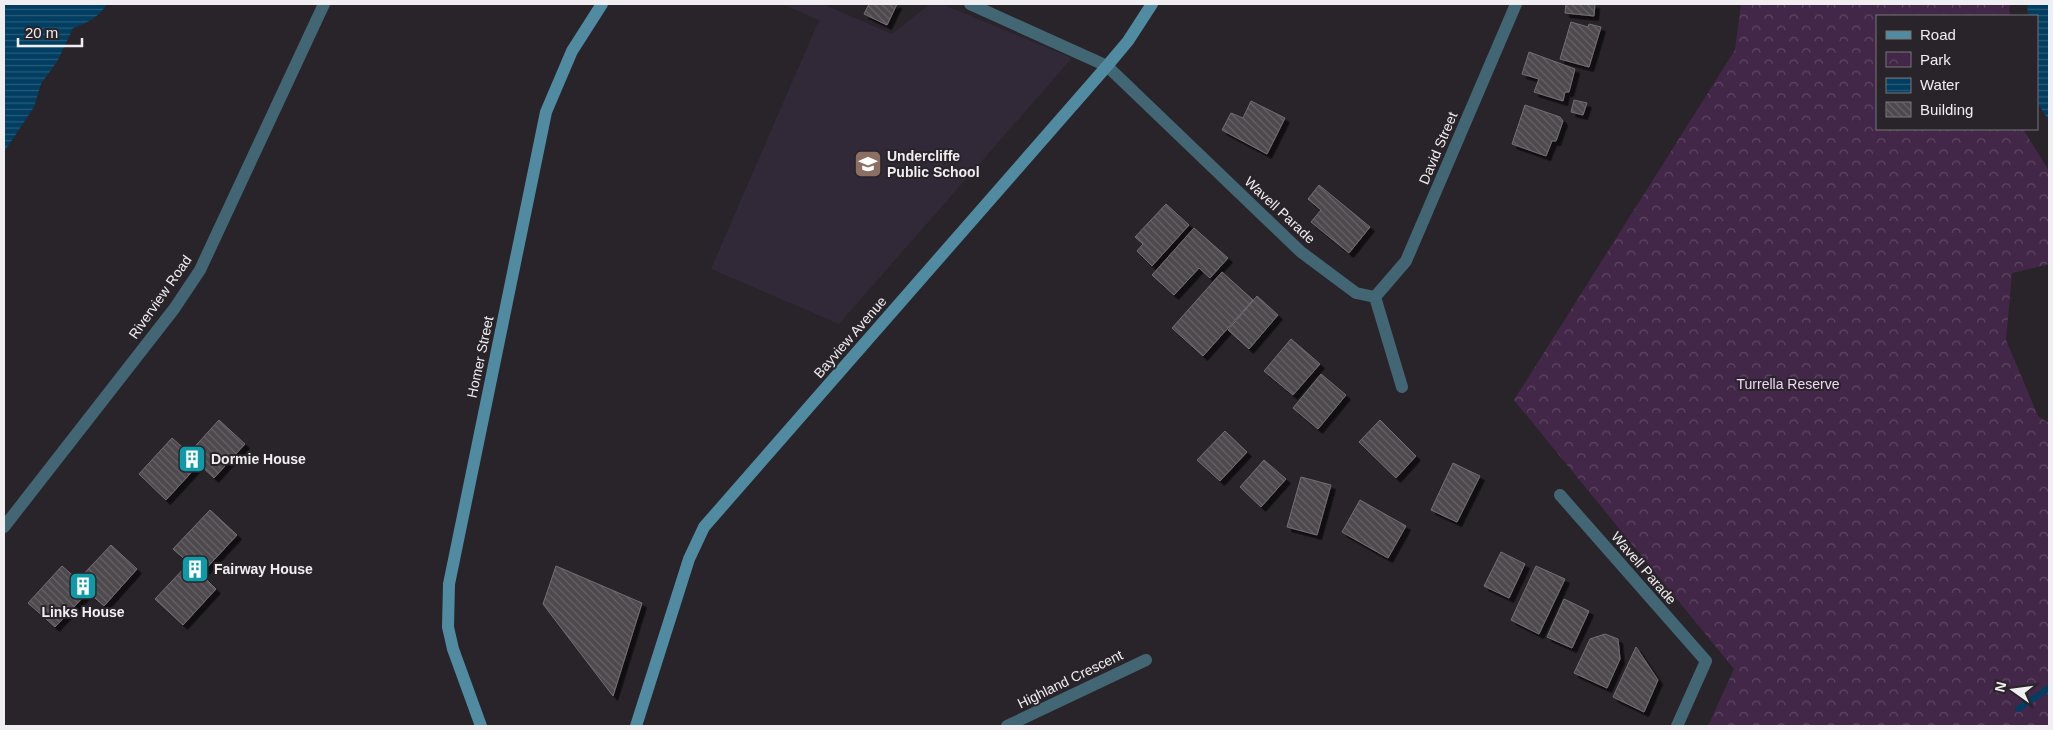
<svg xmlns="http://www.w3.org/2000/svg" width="2053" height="730" font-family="Arial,sans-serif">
<defs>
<pattern id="park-crowns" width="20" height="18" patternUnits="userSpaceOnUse" patternTransform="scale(1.25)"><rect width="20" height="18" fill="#432748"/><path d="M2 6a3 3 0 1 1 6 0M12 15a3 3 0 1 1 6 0" fill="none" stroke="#5f4763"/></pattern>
<pattern id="water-rules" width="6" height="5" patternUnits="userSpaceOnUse" patternTransform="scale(1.25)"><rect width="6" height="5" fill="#013e61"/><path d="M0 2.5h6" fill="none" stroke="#265a78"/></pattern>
<pattern id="building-back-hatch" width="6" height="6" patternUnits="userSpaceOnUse" patternTransform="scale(1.25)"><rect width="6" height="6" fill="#4d484e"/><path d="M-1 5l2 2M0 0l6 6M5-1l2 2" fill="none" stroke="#676368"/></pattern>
<filter id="shadow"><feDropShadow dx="4.5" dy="4.5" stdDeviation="0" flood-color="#0009"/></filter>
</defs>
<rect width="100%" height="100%" fill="#282429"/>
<!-- education -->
<polygon fill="#322938" points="782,4 823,4 892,34 930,4 942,4 1072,58 839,324 711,269 819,20"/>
<!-- park -->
<polygon fill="url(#park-crowns)" points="1741,4 2009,4 2010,16 1877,16 1877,129 2023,129 2049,171 2049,264 2012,273 2006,340 2038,416 2049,423 2049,726 1708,726 1734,669 1514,400 1735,50"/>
<!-- water -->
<g fill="url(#water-rules)">
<path d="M4,4H107C99,17 87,23 73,28L58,60L41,84L34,107L4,152Z"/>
<polygon points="2027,4 2049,4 2049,121 2037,102 2037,16 2028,16"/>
</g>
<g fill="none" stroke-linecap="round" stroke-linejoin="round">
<!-- stream -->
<polyline stroke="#013e61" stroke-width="6" points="2018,709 2049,688"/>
</g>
<!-- building -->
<g fill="url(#building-back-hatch)" stroke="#746f75" filter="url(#shadow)">
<polygon points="869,4 897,4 887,25 864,14"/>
<polygon points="1566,4 1595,4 1594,16 1565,13"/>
<polygon points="1571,22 1588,27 1589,24 1601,27 1589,67 1560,59"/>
<polygon points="1529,52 1575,69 1569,92 1565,92 1563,101 1534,92 1539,79 1522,74"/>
<polygon points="1574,100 1587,103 1583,115 1571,112"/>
<polygon points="1251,101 1285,118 1267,154 1222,130 1231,113 1243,118"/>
<polygon points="1525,105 1560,117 1563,121 1556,141 1552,141 1546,156 1512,144"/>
<polygon points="1319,185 1370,227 1349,253 1311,222 1321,210 1308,199"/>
<polygon points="1166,204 1189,225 1152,266 1137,251 1143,244 1135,237"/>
<polygon points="1194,228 1228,258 1210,278 1199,268 1174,295 1152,275"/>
<polygon points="1222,272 1253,300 1203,356 1172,328"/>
<polygon points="1257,296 1278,315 1249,349 1228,330"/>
<polygon points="1291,339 1320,364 1293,395 1264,371"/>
<polygon points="1321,374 1346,395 1318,429 1293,408"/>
<polygon points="219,420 245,444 214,478 199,464 166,500 139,474 172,438 189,453"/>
<polygon points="1380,420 1416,456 1396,478 1359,442"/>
<polygon points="1225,431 1247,452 1220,481 1197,460"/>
<polygon points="1264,460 1286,479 1261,507 1240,487"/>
<polygon points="1453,463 1480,476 1457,522 1431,510"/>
<polygon points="1301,477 1331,485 1317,535 1287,527"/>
<polygon points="1360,500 1406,526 1388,558 1342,532"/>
<polygon points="210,510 237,535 201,574 216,589 183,625 155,599 189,563 173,549"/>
<polygon points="111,545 137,569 104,606 88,592 55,627 28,603 62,566 78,580"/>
<polygon points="1501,552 1525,564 1509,598 1484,586"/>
<polygon points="556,566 642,603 613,696 543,604"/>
<polygon points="1536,566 1565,579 1539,634 1511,620"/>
<polygon points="1564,599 1589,611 1572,648 1547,637"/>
<polygon points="1605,634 1618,639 1620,659 1607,688 1574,673 1590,639"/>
<polygon points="1636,647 1658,680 1644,712 1613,697"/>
</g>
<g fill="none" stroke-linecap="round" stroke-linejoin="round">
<!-- minor -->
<g stroke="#436674" stroke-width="12">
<polyline points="970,4 1107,66 1301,252 1356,293 1375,297 1402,387"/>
<polyline points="1375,297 1406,261 1516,4"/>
<polyline points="1560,495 1706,661 1677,726"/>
<polyline points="4,527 174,309 200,270 324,4"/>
<polyline points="1007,726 1146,660"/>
</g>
<!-- secondary -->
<g stroke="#518ba1" stroke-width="12">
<polyline points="481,726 453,649 448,627 449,584 546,112 572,51 602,4"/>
<polyline points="636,726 689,559 704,527 1107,66 1128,41 1152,4"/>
</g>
</g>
<!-- icons -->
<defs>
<g id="school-square" transform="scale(1.4375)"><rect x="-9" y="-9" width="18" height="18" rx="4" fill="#8d6e63" stroke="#282429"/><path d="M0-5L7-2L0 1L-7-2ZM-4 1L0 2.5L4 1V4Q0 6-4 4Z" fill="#fff"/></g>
<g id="building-square" transform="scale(1.4375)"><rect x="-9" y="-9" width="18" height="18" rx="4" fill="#0f9aa8" stroke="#282429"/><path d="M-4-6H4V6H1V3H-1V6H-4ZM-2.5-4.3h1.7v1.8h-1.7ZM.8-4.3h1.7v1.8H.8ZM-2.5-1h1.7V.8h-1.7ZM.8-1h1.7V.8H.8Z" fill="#fff"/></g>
</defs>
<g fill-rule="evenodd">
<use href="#school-square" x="868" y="164"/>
<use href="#building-square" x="192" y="459"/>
<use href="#building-square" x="195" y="569"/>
<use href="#building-square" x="83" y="586"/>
</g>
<g text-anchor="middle" stroke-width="4" stroke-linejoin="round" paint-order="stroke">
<!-- street labels -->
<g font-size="14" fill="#f1eef2" stroke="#282429">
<text transform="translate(1438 148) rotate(-67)" y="5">David Street</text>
<text transform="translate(1280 210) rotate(43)" y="5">Wavell Parade</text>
<text transform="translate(160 297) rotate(-55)" y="5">Riverview Road</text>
<text transform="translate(850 337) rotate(-49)" y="5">Bayview Avenue</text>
<text transform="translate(480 357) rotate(-78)" y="5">Homer Street</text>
<text transform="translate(1644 568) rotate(49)" y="5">Wavell Parade</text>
<text transform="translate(1070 679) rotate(-26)" y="5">Highland Crescent</text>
</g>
<!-- poi labels -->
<g font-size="14" font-weight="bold" fill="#f1eef2" stroke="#282429" text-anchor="start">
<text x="887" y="161">Undercliffe<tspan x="887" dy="16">Public School</tspan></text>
<text x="211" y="464">Dormie House</text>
<text x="214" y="574">Fairway House</text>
<text x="83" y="617" text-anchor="middle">Links House</text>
</g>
<!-- park labels -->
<g font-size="14" fill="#f2d6f7" stroke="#282429">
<text x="1788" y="389">Turrella Reserve</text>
</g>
</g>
<!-- border -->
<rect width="2053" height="730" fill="none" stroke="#f1eef2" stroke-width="10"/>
<!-- legend -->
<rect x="1876" y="15" width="162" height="115" fill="#282429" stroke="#787579"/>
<rect x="1886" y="31" width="25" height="8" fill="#518ba1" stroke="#787579"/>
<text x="1920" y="40" font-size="15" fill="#f1eef2">Road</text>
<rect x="1886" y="52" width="25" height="15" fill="url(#park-crowns)" stroke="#787579"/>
<text x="1920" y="65" font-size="15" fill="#f1eef2">Park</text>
<rect x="1886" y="78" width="25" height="15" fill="url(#water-rules)" stroke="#787579"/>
<text x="1920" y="90" font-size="15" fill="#f1eef2">Water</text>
<rect x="1886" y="102" width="25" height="15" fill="url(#building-back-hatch)" stroke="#787579"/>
<text x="1920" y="115" font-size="15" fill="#f1eef2">Building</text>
<!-- north arrow -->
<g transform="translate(2013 690) rotate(284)" stroke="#282429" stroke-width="4" paint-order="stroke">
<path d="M0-4L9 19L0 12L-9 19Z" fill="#f1eef2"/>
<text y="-8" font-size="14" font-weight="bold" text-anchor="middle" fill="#f1eef2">N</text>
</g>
<!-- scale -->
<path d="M18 38v8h64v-8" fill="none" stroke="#f1eef2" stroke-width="2.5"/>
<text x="25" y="38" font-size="15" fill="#f1eef2" stroke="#282429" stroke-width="4" paint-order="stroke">20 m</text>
</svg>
